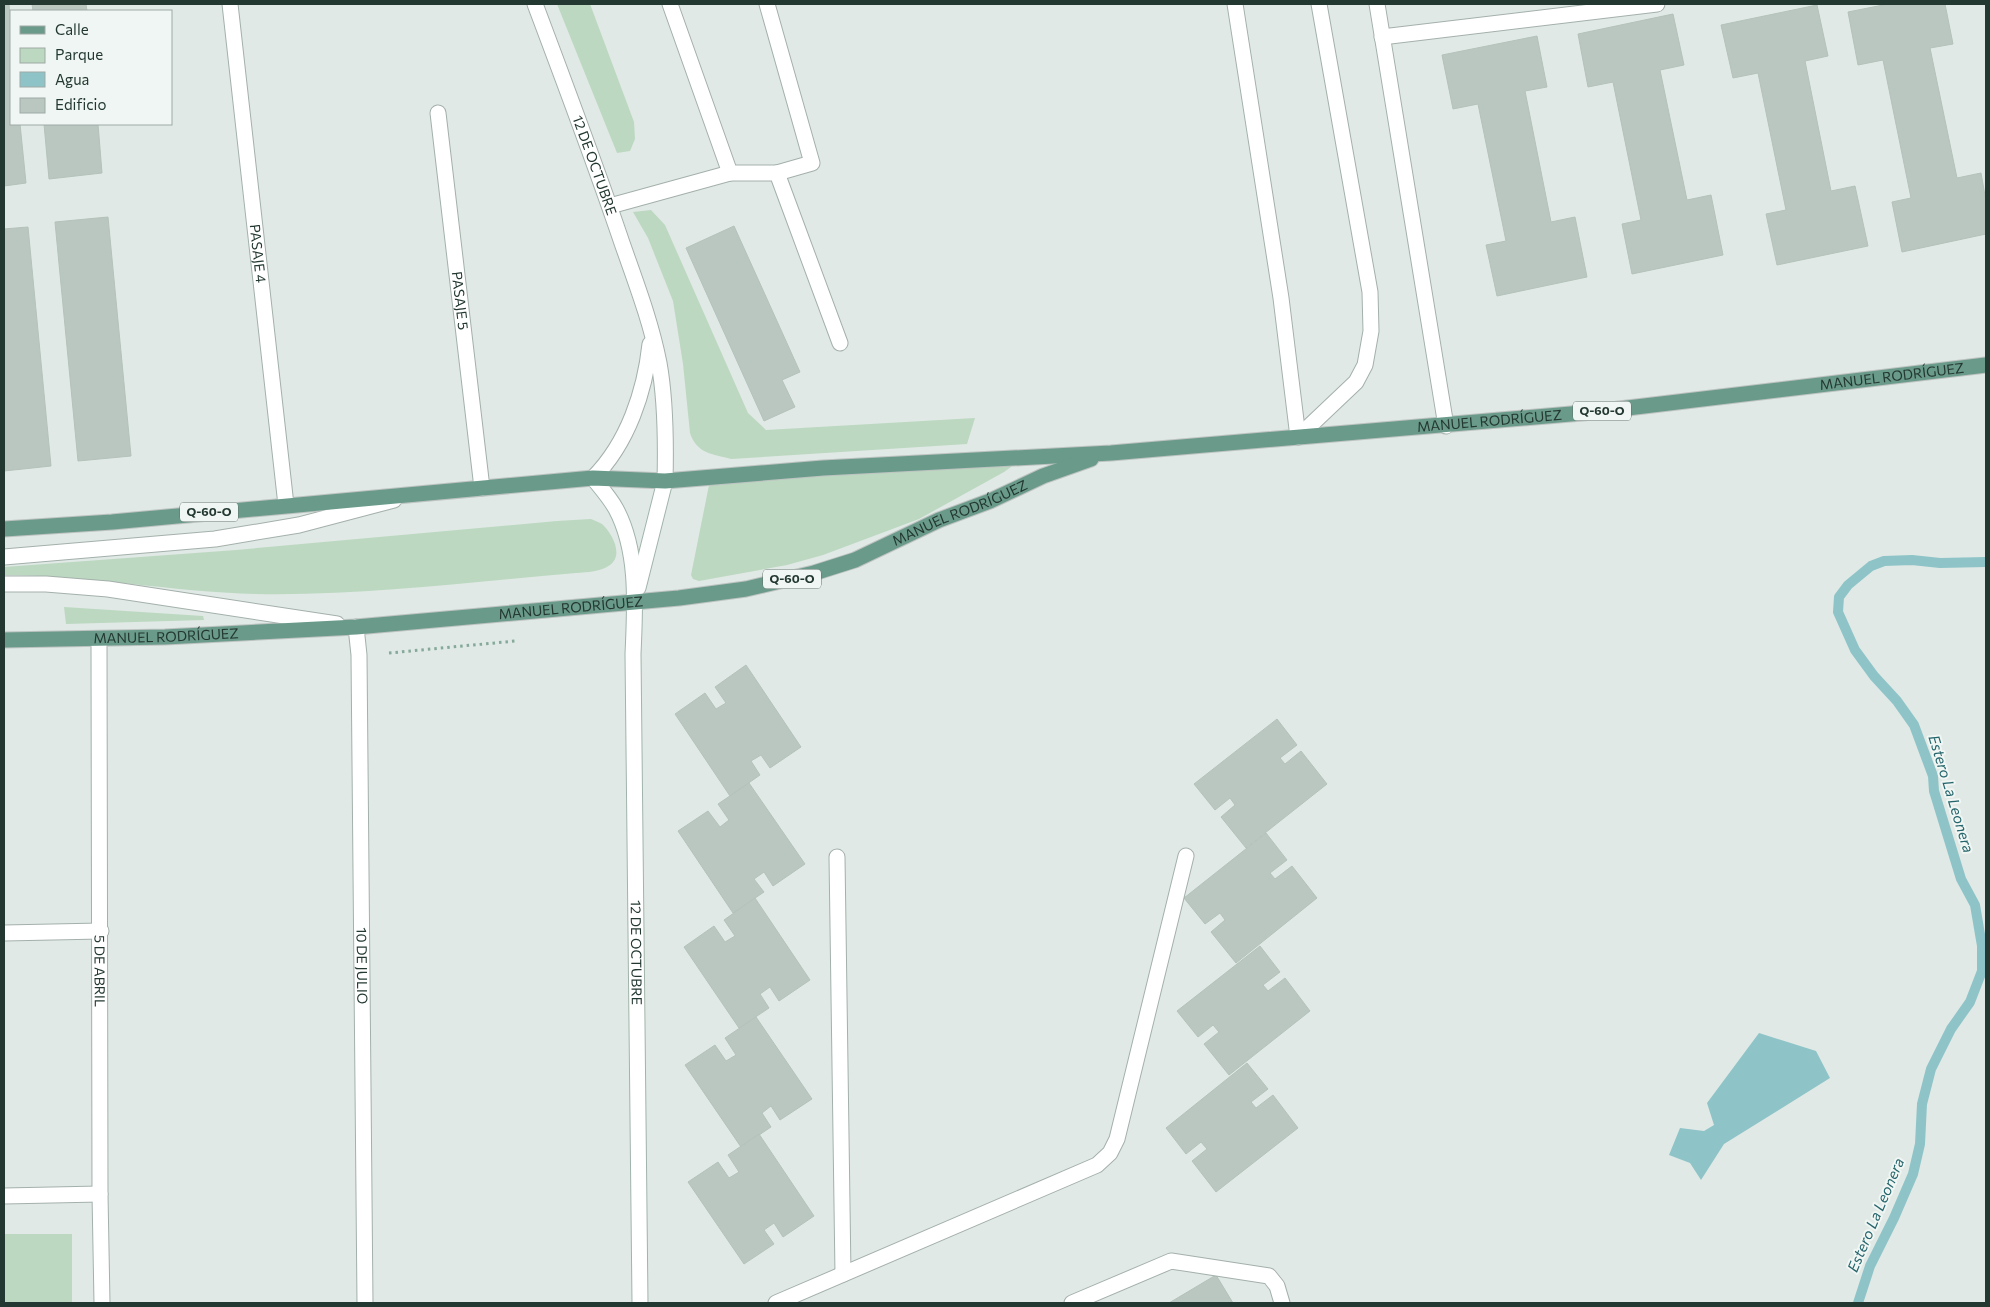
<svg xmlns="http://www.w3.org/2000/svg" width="1990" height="1307" font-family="Commissioner,sans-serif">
<rect width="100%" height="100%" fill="#e0e9e5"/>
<!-- green -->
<g fill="#bcd8c1">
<polygon points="557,4 590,4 634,122 635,139 630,151 617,153"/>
<path d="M651,210L665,225L748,413L766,430L975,418L967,444L731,459C713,454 697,454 690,433L683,364L673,301L648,238L633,212Z"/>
<polygon points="1012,460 1011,467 1004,472 919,519 823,555 787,565 699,581 693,579 691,575 709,485 923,465"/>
<path d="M591,519C595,521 599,522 602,524C612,533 624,555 610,565C601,572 587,572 576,573C470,582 363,596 256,594C171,592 88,575 4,575V567L236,550L557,521Z"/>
<polygon points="64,607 203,616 204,620 66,624"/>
<rect x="4" y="1234" width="68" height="69"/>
</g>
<!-- water -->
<polygon fill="#8ec4c8" points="1759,1033 1816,1051 1830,1078 1724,1144 1701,1180 1690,1163 1669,1155 1680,1128 1704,1131 1714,1125 1707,1103"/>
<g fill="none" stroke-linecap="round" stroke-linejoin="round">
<!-- stream -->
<polyline stroke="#8ec4c8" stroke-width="10" points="1858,1303 1870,1266 1894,1218 1913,1174 1920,1144 1922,1104 1931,1069 1951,1029 1970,1002 1982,971 1982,946 1975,905 1961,879 1934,791 1933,776 1914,725 1897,701 1874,676 1855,650 1838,612 1839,597 1848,585 1871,566 1884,561 1912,560 1940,563 1986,562"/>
</g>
<!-- building -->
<g fill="#b9c7c0" stroke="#b4c2bb">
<polygon points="4,4 9,4 11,31 11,124 20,124 26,183 4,186"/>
<polygon points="32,4 86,4 87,11 33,11"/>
<polygon points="1888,4 1945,4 1953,44 1930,48 1957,178 1981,173 1986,201 1986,234 1902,252 1892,202 1911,198 1883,60 1858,65 1848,12"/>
<polygon points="1817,5 1828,56 1805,61 1831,191 1855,186 1868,246 1777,265 1766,214 1786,210 1758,73 1733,78 1721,25"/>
<polygon points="1673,14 1684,65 1660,70 1687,200 1711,195 1723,255 1632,274 1622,224 1641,220 1613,82 1588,87 1578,34"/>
<polygon points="1537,36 1547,87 1525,91 1551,222 1575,217 1587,277 1497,296 1486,245 1506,241 1478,104 1453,109 1442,55"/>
<polygon points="44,124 98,124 102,173 49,179"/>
<polygon points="108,217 131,456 78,461 55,222"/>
<polygon points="734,226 800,372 782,380 795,407 764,421 686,248"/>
<polygon points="28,227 51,466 4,471 4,229"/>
<polygon points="746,665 801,747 770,768 761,755 751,761 760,775 730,796 675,714 705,693 716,709 726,703 715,687"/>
<polygon points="1277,719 1297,745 1280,758 1285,764 1301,751 1327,784 1246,848 1221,817 1235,805 1230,798 1215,810 1194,784"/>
<polygon points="749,783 805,864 773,886 764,872 754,879 764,892 733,913 678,831 708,811 720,827 729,820 718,804"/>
<polygon points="1266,833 1287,860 1270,873 1275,879 1292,866 1317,898 1236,963 1211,932 1225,920 1220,913 1205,924 1184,898"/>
<polygon points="755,898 810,980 779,1001 770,987 760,994 769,1008 739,1028 684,947 714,926 725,942 735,936 724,920"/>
<polygon points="1260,946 1280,972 1263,985 1268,991 1285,978 1310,1011 1229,1075 1204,1044 1219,1032 1213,1025 1198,1037 1177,1011"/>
<polygon points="756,1017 812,1099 780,1120 771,1106 762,1113 771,1127 741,1147 685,1065 715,1045 726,1061 736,1055 725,1038"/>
<polygon points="1247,1063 1268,1089 1251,1102 1256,1108 1273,1095 1298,1128 1216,1192 1192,1161 1207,1149 1201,1142 1186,1154 1166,1128"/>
<polygon points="759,1134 814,1216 783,1237 774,1223 764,1230 774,1244 744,1264 688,1182 718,1162 729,1178 739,1172 728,1155"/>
<polygon points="1216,1275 1233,1303 1169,1303"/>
</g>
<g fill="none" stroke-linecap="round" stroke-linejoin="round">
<!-- lane casing -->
<g stroke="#a4b0ab" stroke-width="17">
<g id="lane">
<polyline points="670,4 730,173 777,173 840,343"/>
<polyline points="767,4 812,163 777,173"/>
<polyline points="1235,4 1281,298 1298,437"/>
<polyline points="1382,37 1657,4"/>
<polyline points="610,206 730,173"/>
<polyline points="1298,437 1356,382 1365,365 1371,331 1370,292 1319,4"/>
<polyline points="4,557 215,539 299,525 394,500"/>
<polyline points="4,584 46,584 108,589 337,624"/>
<polyline points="837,857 843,1274"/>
<polyline points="776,1303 1097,1165 1110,1153 1117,1139 1186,856"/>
<polyline points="1072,1303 1171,1261 1269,1276 1277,1286 1282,1303"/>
</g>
</g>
<!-- street casing -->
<g stroke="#a4b0ab" stroke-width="17">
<g id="street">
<path id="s1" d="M230,4L286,505"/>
<path id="s2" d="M535,4C565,84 595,163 622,243C636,283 651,322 659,363C666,402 666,442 665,481"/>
<polyline points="1377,4 1446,426"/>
<path id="s3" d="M438,113L482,488"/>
<path d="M593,478C628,443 645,391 650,344"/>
<path id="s4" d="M356,627L359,655L365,1303"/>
<path id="s5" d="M99,639L100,1194L102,1303"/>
<polyline points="4,933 101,931"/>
<polyline points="4,1196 100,1194"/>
</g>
</g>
<!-- secondary casing -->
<g stroke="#a1b4ab" stroke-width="17">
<g id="secondary">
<path id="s6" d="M593,478C601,488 610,498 616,509C639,552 635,607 633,654L640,1303"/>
<polyline points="638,588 665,481"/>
</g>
</g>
<!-- primary casing -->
<g stroke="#bdc3c1" stroke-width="17">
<g id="primary">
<path id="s7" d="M4,529L112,522L593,478L665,481L823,468L1111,453L1594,412L1986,365"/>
<path id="s8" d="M4,640L165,637L356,627L679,598L746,589L814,573L855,560L939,520L990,501L1043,476L1091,459"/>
</g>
</g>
<!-- path -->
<polyline stroke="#85a99b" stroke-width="3" stroke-dasharray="2.5 4" stroke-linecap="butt" points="389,653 515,641"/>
<!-- lane -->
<use href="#lane" stroke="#fff" stroke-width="15"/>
<!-- street -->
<use href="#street" stroke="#fff" stroke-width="15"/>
<!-- secondary -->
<use href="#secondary" stroke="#fff" stroke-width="15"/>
<!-- primary -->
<use href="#primary" stroke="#6a9a8a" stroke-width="15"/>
</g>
<g text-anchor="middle" stroke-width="4" stroke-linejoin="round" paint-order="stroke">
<!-- shield labels -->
<g fill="#f0f6f3" stroke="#60716b" stroke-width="1">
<rect x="1573" y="401.5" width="58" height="19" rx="4"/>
<rect x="180" y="502.5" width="58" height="19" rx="4"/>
<rect x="763" y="569.5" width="58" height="19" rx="4"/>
</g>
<g font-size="12" font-weight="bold" fill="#233831">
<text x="1602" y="415">Q-60-O</text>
<text x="209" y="516">Q-60-O</text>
<text x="792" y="583">Q-60-O</text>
</g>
<!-- street labels -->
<g font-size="14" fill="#233831" stroke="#f0f6f3">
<text dy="5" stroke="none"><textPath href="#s2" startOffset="172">12 DE OCTUBRE</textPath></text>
<text dy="5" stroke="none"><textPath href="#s1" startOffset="251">PASAJE 4</textPath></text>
<text dy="5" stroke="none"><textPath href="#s3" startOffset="189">PASAJE 5</textPath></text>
<text dy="5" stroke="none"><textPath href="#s7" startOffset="1895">MANUEL RODRÍGUEZ</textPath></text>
<text dy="5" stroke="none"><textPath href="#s7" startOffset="1490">MANUEL RODRÍGUEZ</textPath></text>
<text dy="5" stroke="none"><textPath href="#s8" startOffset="972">MANUEL RODRÍGUEZ</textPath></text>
<text dy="5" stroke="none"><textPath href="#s8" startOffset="568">MANUEL RODRÍGUEZ</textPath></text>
<text dy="5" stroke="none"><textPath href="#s8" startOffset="162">MANUEL RODRÍGUEZ</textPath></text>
<text dy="5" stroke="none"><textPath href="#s6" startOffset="485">12 DE OCTUBRE</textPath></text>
<text dy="5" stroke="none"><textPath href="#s4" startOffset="339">10 DE JULIO</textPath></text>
<text dy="5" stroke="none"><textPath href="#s5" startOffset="332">5 DE ABRIL</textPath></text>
</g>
<!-- water labels -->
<g font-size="15" font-style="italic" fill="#25656c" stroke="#f0f6f3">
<text transform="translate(1951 794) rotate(73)" y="5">Estero La Leonera</text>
<text transform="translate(1876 1215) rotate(-67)" y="5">Estero La Leonera</text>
</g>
</g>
<!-- border -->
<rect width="1990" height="1307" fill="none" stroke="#233831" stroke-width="10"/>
<!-- legend -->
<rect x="10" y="10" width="162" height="115" fill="#f0f6f3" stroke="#9eaaa5"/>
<rect x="20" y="26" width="25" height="8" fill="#6a9a8a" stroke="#9eaaa5"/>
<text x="55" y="35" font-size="15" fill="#233831">Calle</text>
<rect x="20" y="48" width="25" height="15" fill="#bcd8c1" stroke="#9eaaa5"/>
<text x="55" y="60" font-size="15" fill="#233831">Parque</text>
<rect x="20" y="72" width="25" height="15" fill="#8ec4c8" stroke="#9eaaa5"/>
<text x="55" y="85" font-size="15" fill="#233831">Agua</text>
<rect x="20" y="98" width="25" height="15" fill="#b9c7c0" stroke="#9eaaa5"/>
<text x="55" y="110" font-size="15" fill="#233831">Edificio</text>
</svg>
